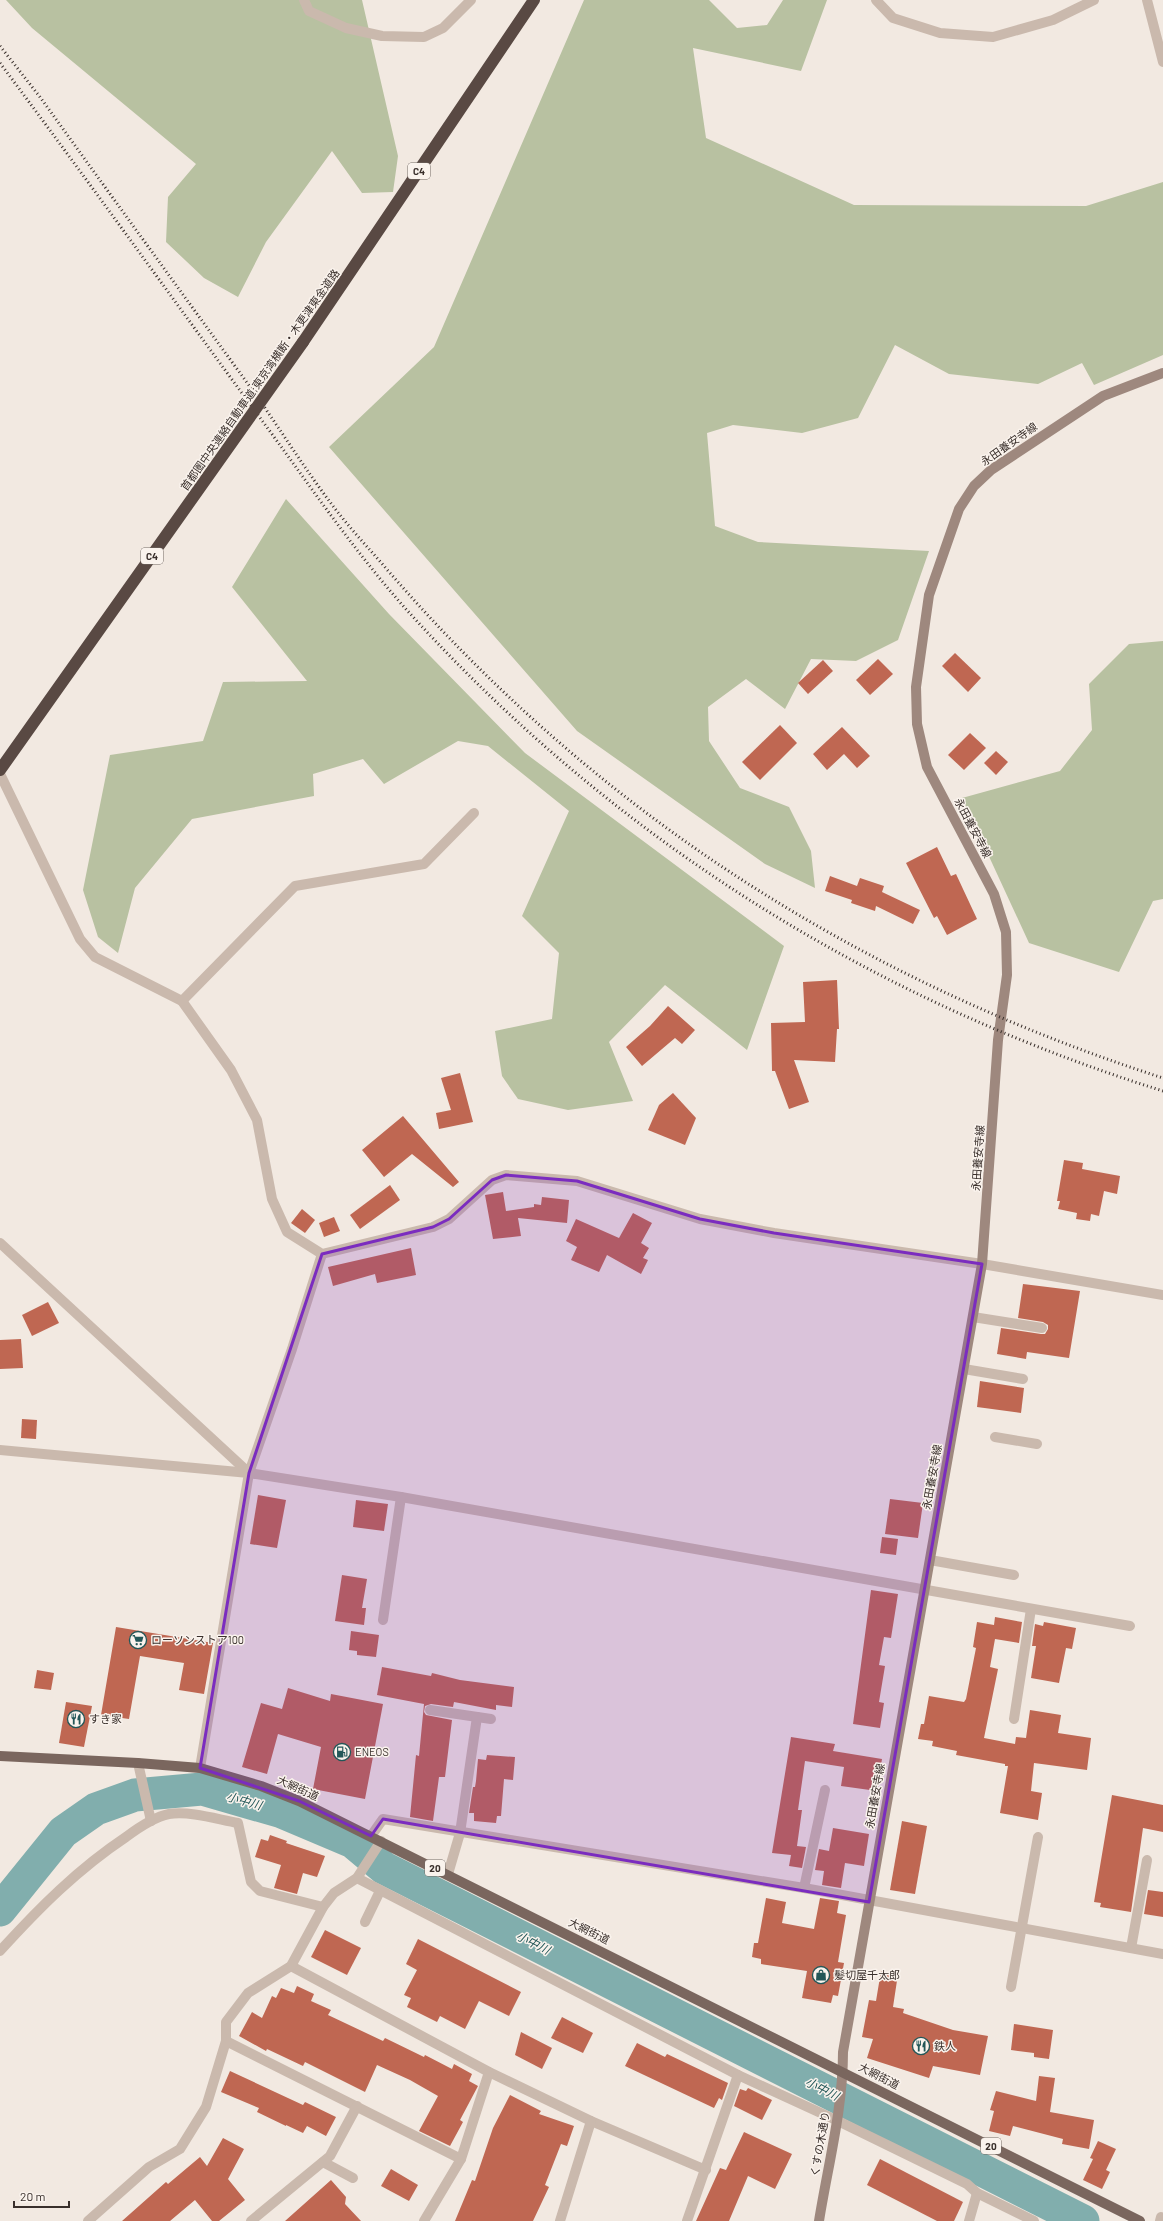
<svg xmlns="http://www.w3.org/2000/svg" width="1163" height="2221" font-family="Barlow,'Noto Sans JP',sans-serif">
<rect width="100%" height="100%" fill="#f2e9e1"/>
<!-- green -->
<g fill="#b8c1a1">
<polygon points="6,0 362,0 398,156 393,192 362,193 332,151 266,242 238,297 204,278 166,242 168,197 196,164 32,28"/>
<polygon points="584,0 709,0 737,28 767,25 783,0 827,0 801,71 693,48 706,138 854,205 1086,206 1163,182 1163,355 1094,385 1082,363 1038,384 949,374 895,345 858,418 802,433 733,425 707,433 715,526 758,542 929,551 898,640 856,661 811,659 785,709 746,679 708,707 709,741 740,788 789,807 811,851 815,888 765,864 577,731 329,447 434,347"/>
<polygon points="286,499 389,614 525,753 784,946 747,1050 665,985 609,1042 633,1101 568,1110 518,1099 502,1076 495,1031 552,1019 559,953 522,916 569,811 488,746 458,741 384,784 363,759 313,774 314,796 192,819 135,888 118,953 98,937 83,890 110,755 203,741 223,682 307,681 232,587"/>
<polygon points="1163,641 1163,899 1153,901 1119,972 1029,943 962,798 1060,771 1092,730 1089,684 1129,644"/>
</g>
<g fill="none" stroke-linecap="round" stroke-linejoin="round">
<!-- river -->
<polyline stroke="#81aead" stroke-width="33" points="0,1910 63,1832 96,1809 135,1795 202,1789 282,1812 353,1842 384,1868 1083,2221"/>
</g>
<!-- building -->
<g fill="#bf6752">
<polygon points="955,653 981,678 968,692 942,666"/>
<polygon points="878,659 893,674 870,695 856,680"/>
<polygon points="823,660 833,671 808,694 798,683"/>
<polygon points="780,725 797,743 760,780 742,762"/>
<polygon points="842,727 870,756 857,768 844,754 827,770 813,754"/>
<polygon points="970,733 986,748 964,770 948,755"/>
<polygon points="996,751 1008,762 996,775 984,763"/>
<polygon points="937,847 951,876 956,874 977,919 947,935 937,916 934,918 906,863"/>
<polygon points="830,876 857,886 860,878 884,886 882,892 920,910 913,924 876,906 875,911 851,903 852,900 825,891"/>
<polygon points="837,980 839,1029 837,1029 835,1062 794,1060 809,1102 789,1109 775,1071 772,1071 771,1023 805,1022 803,982"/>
<polygon points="668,1006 695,1030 682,1044 675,1038 642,1066 626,1047 650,1026"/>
<polygon points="460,1073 473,1122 439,1129 436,1113 451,1110 441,1078"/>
<polygon points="673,1093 696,1118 685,1145 648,1130 659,1105"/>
<polygon points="403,1116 459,1182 453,1187 412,1154 384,1177 362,1150"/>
<polygon points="1064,1160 1083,1163 1082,1169 1120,1176 1117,1194 1104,1191 1099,1216 1091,1214 1090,1221 1076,1219 1077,1213 1058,1209 1060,1201 1057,1201"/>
<polygon points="390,1185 400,1200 360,1229 350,1215"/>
<polygon points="503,1192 506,1211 534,1207 534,1204 541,1205 542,1197 569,1200 567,1223 518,1218 521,1236 493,1239 485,1195"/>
<polygon points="302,1209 315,1220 305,1233 291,1223"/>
<polygon points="633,1213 652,1223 641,1243 649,1248 643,1258 648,1260 641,1274 607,1255 599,1272 571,1260 577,1247 566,1241 576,1219 619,1238"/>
<polygon points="334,1217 340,1231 324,1237 319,1223"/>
<polygon points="411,1248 416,1275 377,1283 375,1274 333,1286 328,1267"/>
<polygon points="1023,1284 1080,1291 1069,1358 1027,1352 1026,1359 997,1354 1001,1328 1041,1334 1045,1334 1048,1329 1048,1325 1043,1322 1018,1318"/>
<polygon points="48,1302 59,1323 32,1336 22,1315"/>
<polygon points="21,1339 23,1368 0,1369 0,1340"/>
<polygon points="980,1381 1024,1388 1021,1413 977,1407"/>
<polygon points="22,1419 37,1420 36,1439 21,1438"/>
<polygon points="258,1495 286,1500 277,1548 250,1544"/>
<polygon points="890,1499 923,1503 918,1538 885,1534"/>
<polygon points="356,1500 388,1504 384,1531 353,1527"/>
<polygon points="882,1537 898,1539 896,1555 880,1553"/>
<polygon points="342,1575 367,1579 362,1608 366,1608 364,1625 335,1621"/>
<polygon points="871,1590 898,1594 891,1638 884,1637 879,1665 885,1666 879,1702 884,1703 880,1728 853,1724"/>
<polygon points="995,1617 1022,1622 1019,1643 995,1639 990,1667 998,1669 984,1738 1015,1744 1016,1737 1026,1738 1030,1710 1061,1715 1058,1733 1091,1738 1087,1770 1034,1763 1031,1791 1042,1793 1038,1820 1000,1813 1008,1766 1005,1766 1005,1764 956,1755 957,1751 932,1746 933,1741 918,1739 921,1724 924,1724 929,1696 964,1702 966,1699 976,1648 973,1647 977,1622 994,1625"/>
<polygon points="1044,1622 1076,1628 1072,1649 1066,1648 1059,1683 1031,1678 1036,1646 1032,1646 1035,1624 1043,1626"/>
<polygon points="116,1627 213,1643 204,1694 179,1690 184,1663 140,1656 129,1719 101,1715"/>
<polygon points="351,1631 379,1635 376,1657 357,1655 357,1651 349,1650"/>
<polygon points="382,1667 431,1676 432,1673 460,1680 514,1687 512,1707 496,1705 496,1710 454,1702 453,1707 431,1704 425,1706 424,1712 426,1715 452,1720 445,1777 439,1777 433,1821 410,1817 416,1755 419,1756 424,1704 377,1695"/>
<polygon points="37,1670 54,1673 51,1690 34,1688"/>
<polygon points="288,1688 330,1701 331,1694 383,1704 365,1799 313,1789 321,1747 278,1734 267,1774 242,1767 261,1703 282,1709"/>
<polygon points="66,1702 92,1706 84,1747 59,1743"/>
<polygon points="791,1737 835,1744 833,1751 882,1759 877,1791 841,1786 844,1767 805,1761 798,1810 802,1810 797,1846 806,1847 802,1868 789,1866 791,1855 772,1853"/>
<polygon points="487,1755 515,1757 513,1780 504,1779 501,1816 497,1816 496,1823 474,1821 474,1813 469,1813 473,1787 475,1787 476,1781 478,1759 486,1760"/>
<polygon points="1112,1795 1163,1805 1163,1832 1143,1828 1131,1912 1100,1907 1101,1903 1094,1902"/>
<polygon points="902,1821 927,1826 915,1894 890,1890"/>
<polygon points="833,1828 869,1834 864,1866 845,1863 841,1888 822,1885 824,1871 815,1870 819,1849 829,1851"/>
<polygon points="270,1835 287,1841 286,1843 325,1856 317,1877 303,1873 297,1894 274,1888 281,1865 255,1857 261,1839 268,1841"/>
<polygon points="1148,1890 1163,1892 1163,1917 1144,1914"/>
<polygon points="766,1898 786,1902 782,1923 814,1929 820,1898 839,1901 837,1913 846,1915 838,1962 844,1963 838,1996 833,1995 831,2003 802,1998 807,1971 761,1964 761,1959 752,1957 754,1943 758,1943"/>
<polygon points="325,1930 361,1948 347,1975 311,1957"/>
<polygon points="418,1939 521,1992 509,2016 479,2001 465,2029 440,2016 437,2022 407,2007 411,1998 404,1995 417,1970 406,1964"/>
<polygon points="881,1971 898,1974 893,2007 904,2009 903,2013 953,2030 988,2036 980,2075 933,2066 929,2078 867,2058 873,2039 862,2037 869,2000 876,2001"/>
<polygon points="297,1986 314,1994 311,2001 331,2010 328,2015 383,2041 385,2038 424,2057 425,2055 452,2069 454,2064 472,2074 469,2081 478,2086 460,2120 463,2122 450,2146 419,2131 438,2096 410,2080 377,2065 365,2092 305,2062 303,2066 267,2049 266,2051 239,2036 252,2012 262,2018 272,1996 276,1998 281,1988 294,1993"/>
<polygon points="562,2017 593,2033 583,2053 551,2038"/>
<polygon points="1014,2024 1053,2030 1049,2059 1034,2057 1034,2053 1011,2050"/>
<polygon points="521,2032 552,2048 542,2069 515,2055"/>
<polygon points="637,2043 665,2057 667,2054 728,2083 722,2100 719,2098 714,2108 625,2066"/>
<polygon points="230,2071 303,2105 305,2102 336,2117 326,2136 307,2126 303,2133 286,2125 286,2126 257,2112 259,2108 221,2092"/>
<polygon points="1039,2076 1055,2078 1050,2112 1094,2120 1089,2149 1062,2144 1063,2139 1013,2126 1010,2136 989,2131 994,2111 990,2110 996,2091 1036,2101"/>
<polygon points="748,2088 772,2100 762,2120 734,2106 740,2089 746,2091"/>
<polygon points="510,2095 541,2111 539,2114 574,2126 567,2146 561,2144 545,2185 549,2187 533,2221 455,2221 472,2180 475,2181 493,2128"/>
<polygon points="744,2132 792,2154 775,2189 748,2176 729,2221 696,2221 720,2168 726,2170"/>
<polygon points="223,2138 244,2149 228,2179 245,2200 219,2221 212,2221 195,2200 170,2221 122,2221 166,2182 168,2184 200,2157 207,2166"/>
<polygon points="1098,2141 1116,2149 1106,2170 1110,2172 1102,2189 1083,2180 1093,2159 1090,2158"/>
<polygon points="880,2159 963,2202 954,2221 937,2221 867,2185"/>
<polygon points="391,2169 418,2185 409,2201 381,2186"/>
<polygon points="331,2180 346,2197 345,2204 361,2221 285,2221"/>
</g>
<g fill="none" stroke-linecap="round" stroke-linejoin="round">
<!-- lane -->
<g stroke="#cab9ad" stroke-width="10">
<polyline points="973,1317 1042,1328"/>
<polyline points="964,1369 1023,1379"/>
<polyline points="995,1437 1037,1444"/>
<polyline points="930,1560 1014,1575"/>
<polyline points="365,1922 380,1891"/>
<polyline points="1131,1948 1147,1860"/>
<polyline points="1011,1987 1038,1837"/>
<polyline points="323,2162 353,2178"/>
<polyline points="1160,2221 1161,2217"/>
</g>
<!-- street -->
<g stroke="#cab9ad" stroke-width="10">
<polyline points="304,0 309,11 346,28 382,36 424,37 443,28 471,0"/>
<polyline points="876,0 893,18 940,33 993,37 1053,20 1094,0"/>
<polyline points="1147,0 1163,62"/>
<polyline points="0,774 80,939 95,957 182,1001 231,1070 257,1120 272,1199 287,1232 322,1254 433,1227 449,1219 492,1180 506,1175 577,1181 700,1219 774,1233 982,1264 1163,1295"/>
<polyline points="182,1001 295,886 424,864 474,813"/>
<polyline points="0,1243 249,1473"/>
<polyline points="0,1450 249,1473 401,1497 1130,1626"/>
<polyline points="383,1620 401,1497"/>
<polyline points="430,1710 491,1719"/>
<polyline points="1014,1719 1031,1609"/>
<polyline points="138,1763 151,1821"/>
<polyline points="200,1768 249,1473 292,1349 322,1254"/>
<polyline points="371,1836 383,1819 804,1888 1163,1954"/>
<polyline points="448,1874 460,1833 477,1717"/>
<polyline points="357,1878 738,2075 836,2120 967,2184 977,2193 1034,2221"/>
<polyline points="804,1888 825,1790"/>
<path d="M0,1951C39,1908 78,1869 126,1837C138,1828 154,1817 169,1814C191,1811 216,1819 238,1823L251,1882L260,1891L323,1907"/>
<polyline points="291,1966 489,2072 591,2121 706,2170"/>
<polyline points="226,2041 461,2159"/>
<polyline points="88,2221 149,2167 180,2149 206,2107 226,2041 226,2022 248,1993 291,1966 323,1907 334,1893 357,1878 381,1841"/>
<polyline points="251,2221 330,2156 357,2106"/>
<polyline points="424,2221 461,2159 489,2072"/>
<polyline points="560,2221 591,2121"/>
<polyline points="687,2221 738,2075"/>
<polyline points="969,2221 977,2193"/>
</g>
<!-- secondary -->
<path stroke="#9e887e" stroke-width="10" d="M819,2221C828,2165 843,2109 843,2052L982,1264L998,1040L1007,975L1006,932L994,894L927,767L917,724L916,687L929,595L959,509L974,486L991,470L1103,396L1163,373"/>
<!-- primary -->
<polyline stroke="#7a665e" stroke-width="10" points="0,1756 138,1763 200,1768 261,1786 299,1801 1140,2221"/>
<!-- highway -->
<polyline stroke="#594943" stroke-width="12" points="303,342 534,0"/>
<!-- rail -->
<g stroke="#392f2b" stroke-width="3" stroke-dasharray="1 3" stroke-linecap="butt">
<path d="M0,46L40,97C112,197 184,296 256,395C284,435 310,477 340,515C356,535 373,553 390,573C599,814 859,980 1163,1078"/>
<path d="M0,63C86,178 170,295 255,411C304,477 350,546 405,608C611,837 869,999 1163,1091"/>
</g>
<!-- highway-bridge -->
<polyline stroke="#594943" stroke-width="12" points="0,770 303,342"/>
</g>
<!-- marked area -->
<path fill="#7b2cbf" fill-opacity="0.2" stroke="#7b2cbf" stroke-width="3" stroke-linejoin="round" d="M506,1175L577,1181L700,1219L774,1233L982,1264L869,1902L383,1819L371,1836L299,1801L200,1768L249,1473L322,1254L433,1227L449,1219L492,1180Z"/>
<!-- icons -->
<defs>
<g id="supermarket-ring" transform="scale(0.9)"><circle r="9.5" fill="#faf3ed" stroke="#235758" stroke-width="1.5"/><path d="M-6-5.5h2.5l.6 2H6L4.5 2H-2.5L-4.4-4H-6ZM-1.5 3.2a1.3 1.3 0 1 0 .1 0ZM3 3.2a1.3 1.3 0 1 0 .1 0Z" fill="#235758"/></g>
<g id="restaurant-ring" transform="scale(0.9)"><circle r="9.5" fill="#faf3ed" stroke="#235758" stroke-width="1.5"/><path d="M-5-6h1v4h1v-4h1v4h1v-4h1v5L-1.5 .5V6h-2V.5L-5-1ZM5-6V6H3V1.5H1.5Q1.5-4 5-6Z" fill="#235758"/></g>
<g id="fuel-ring" transform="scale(0.9)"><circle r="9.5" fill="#faf3ed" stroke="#235758" stroke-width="1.5"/><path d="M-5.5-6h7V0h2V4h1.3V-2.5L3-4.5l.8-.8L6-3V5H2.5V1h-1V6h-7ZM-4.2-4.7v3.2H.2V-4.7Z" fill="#235758"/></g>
<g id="shop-ring" transform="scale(0.9)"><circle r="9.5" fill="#faf3ed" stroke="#235758" stroke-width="1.5"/><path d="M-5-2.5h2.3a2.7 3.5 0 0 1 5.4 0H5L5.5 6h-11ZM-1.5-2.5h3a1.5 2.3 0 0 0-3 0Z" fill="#235758"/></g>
</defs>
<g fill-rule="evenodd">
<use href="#supermarket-ring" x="138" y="1640"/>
<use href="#restaurant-ring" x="76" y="1719"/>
<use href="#fuel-ring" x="342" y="1752"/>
<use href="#shop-ring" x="821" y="1975"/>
<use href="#restaurant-ring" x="921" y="2046"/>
</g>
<g text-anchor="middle" stroke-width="3" stroke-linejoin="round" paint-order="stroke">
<!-- shield labels -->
<g fill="#faf3ed" stroke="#736a65" stroke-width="1">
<rect x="408" y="163" width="22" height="16" rx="3"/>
<rect x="141" y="548" width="22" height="16" rx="3"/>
<rect x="425" y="1860" width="20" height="16" rx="3"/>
<rect x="981" y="2138" width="20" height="16" rx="3"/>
</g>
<g font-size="10" font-weight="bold" fill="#392f2b">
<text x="419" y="175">C4</text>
<text x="152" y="560">C4</text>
<text x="435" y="1872">20</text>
<text x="991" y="2150">20</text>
</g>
<!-- street labels -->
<g font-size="11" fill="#392f2b" stroke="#faf3ed">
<text transform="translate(260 380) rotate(-55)" y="4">首都圏中央連絡自動車道;東京湾横断・木更津東金道路</text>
<text transform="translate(1009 444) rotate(-35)" y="4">永田養安寺線</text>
<text transform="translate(973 828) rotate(62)" y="4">永田養安寺線</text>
<text transform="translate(978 1158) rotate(-86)" y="4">永田養安寺線</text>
<text transform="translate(932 1477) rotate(-80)" y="4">永田養安寺線</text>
<text transform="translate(298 1788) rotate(24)" y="4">大網街道</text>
<text transform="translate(875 1796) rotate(-80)" y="4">永田養安寺線</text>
<text transform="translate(589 1931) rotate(26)" y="4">大網街道</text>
<text transform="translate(879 2076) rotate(27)" y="4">大網街道</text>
<text transform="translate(820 2144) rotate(-80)" y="4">くすの木通り</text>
</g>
<!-- poi labels -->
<g font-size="11" fill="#392f2b" stroke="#faf3ed" text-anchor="start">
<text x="151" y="1644">ローソンストア100</text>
<text x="89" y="1723">すき家</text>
<text x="355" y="1756">ENEOS</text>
<text x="834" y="1979">髪切屋千太郎</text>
<text x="934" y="2050">鉄人</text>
</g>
<!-- water labels -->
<g font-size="12" font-style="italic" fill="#235758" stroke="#faf3ed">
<text transform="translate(244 1801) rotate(16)" y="4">小中川</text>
<text transform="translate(533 1943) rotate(27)" y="4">小中川</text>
<text transform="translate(822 2089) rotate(27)" y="4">小中川</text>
</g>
</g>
<!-- scale -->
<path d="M14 2201v6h55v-6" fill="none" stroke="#392f2b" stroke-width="2"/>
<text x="20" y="2201" font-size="12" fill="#392f2b" stroke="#faf3ed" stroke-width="3" paint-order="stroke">20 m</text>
</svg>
